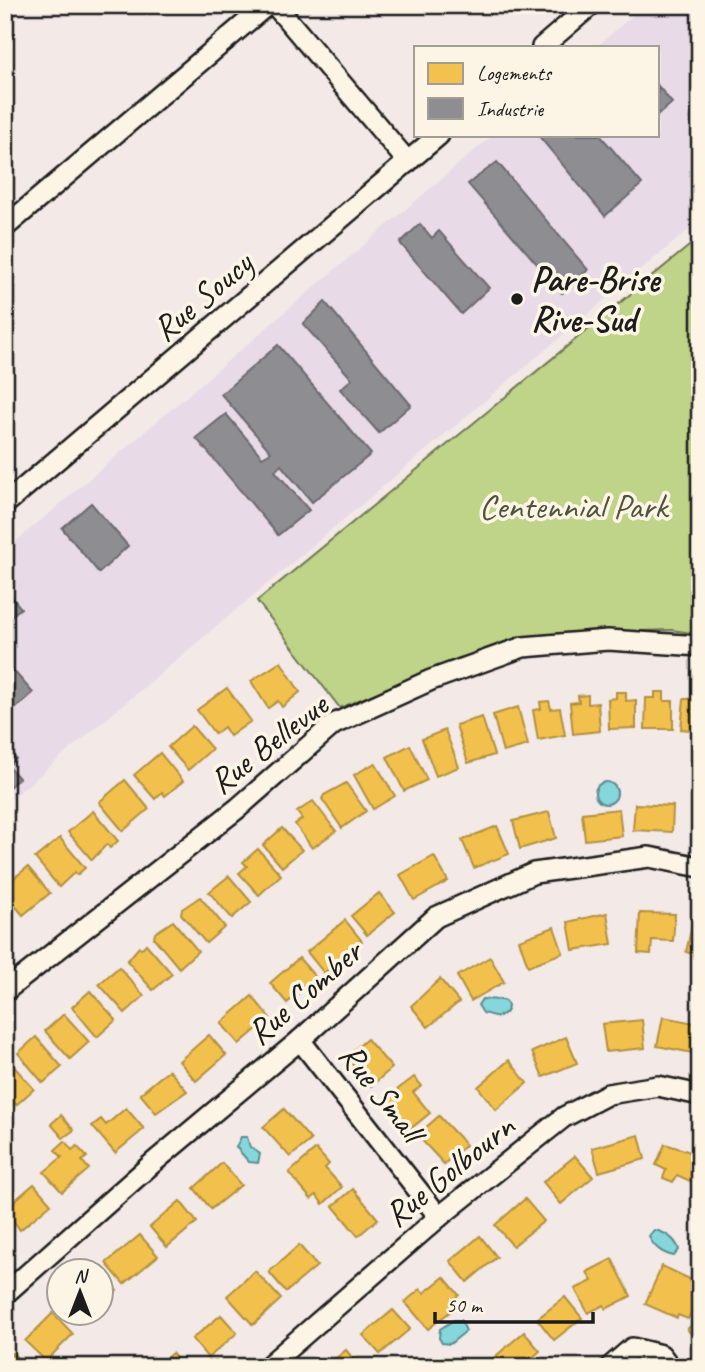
<svg xmlns="http://www.w3.org/2000/svg" width="705" height="1372" font-family="Caveat,sans-serif">
<rect width="100%" height="100%" fill="#f3e9e6"/>
<filter id="ink" filterUnits="userSpaceOnUse"><feTurbulence type="fractalNoise" baseFrequency=".0143" numOctaves="2"/><feDisplacementMap in="SourceGraphic" scale="14" xChannelSelector="R" yChannelSelector="G"/><feConvolveMatrix kernelMatrix="1 2 1 2 8 2 1 2 1" color-interpolation-filters="sRGB"/></filter>
<g filter="url(#ink)">
<!-- built -->
<polygon fill="#e8dae7" points="645,5 700,5 700,220 5,804 5,551 493,135 658,135 658,47 596,47"/>
<!-- green -->
<polygon fill="#bfd489" stroke="#6e7852" stroke-width="2" points="700,237 700,634 671,630 582,633 459,658 340,708 257,601"/>
<!-- water -->
<g fill="#85d7dc" stroke="#5b8c8f" stroke-width="2">
<circle cx="606" cy="793" r="11"/>
<polygon points="482,999 504,1000 508,1005 507,1012 497,1017 483,1013 478,1005"/>
<polygon points="241,1137 247,1137 250,1147 260,1154 258,1163 249,1162 236,1147"/>
<path d="M654,1230C665,1232 676,1239 679,1250L674,1256C663,1254 653,1247 649,1236Z"/>
<polygon points="454,1320 461,1320 466,1331 450,1344 442,1343 439,1338 440,1329"/>
</g>
<!-- homes -->
<g fill="#f2c14e" stroke="#b2903f" stroke-width="2">
<polygon points="281,662 300,692 282,707 278,701 268,708 251,681"/>
<polygon points="227,688 251,721 230,736 224,727 215,734 197,710"/>
<polygon points="616,692 626,692 626,701 636,700 636,728 609,729 608,699 616,698"/>
<polygon points="655,692 664,692 664,701 673,701 673,729 645,729 646,698 655,698"/>
<polygon points="693,693 700,694 700,731 681,729 684,699 692,699"/>
<polygon points="588,695 588,704 598,703 600,731 573,734 570,703 579,702 578,696"/>
<polygon points="549,701 551,709 560,708 565,735 538,740 533,710 541,709 540,702"/>
<polygon points="518,707 528,745 503,752 493,715"/>
<polygon points="482,717 494,755 468,763 456,725"/>
<polygon points="192,726 212,749 188,770 168,747"/>
<polygon points="445,730 459,767 436,776 422,739"/>
<polygon points="410,745 427,780 404,791 387,757"/>
<polygon points="160,753 183,781 165,796 162,792 155,799 134,775"/>
<polygon points="375,763 395,796 373,809 354,775"/>
<polygon points="125,780 149,809 123,831 99,802"/>
<polygon points="346,783 366,811 342,828 322,799 324,795"/>
<polygon points="313,801 336,831 312,848 295,824 302,819 297,812"/>
<polygon points="635,804 673,806 672,832 633,830"/>
<polygon points="619,809 622,836 585,840 582,813"/>
<polygon points="93,811 118,841 110,848 107,844 92,860 68,832"/>
<polygon points="549,812 556,838 520,849 513,821"/>
<polygon points="497,826 509,854 474,868 462,840"/>
<polygon points="282,828 302,850 282,867 263,845"/>
<polygon points="60,838 85,868 77,875 75,872 59,887 35,858"/>
<polygon points="258,849 281,875 259,895 239,873 247,866 243,862"/>
<polygon points="434,856 448,881 414,900 400,875"/>
<polygon points="28,867 50,893 23,915 5,894 5,885"/>
<polygon points="229,876 251,902 232,918 209,892"/>
<polygon points="379,893 395,912 367,935 351,916"/>
<polygon points="200,897 225,927 206,943 181,914 182,909"/>
<polygon points="5,906 13,915 5,922"/>
<polygon points="607,913 612,944 573,950 568,922"/>
<polygon points="640,913 675,914 673,941 652,940 651,954 638,953"/>
<polygon points="345,920 362,941 324,973 307,952"/>
<polygon points="173,921 198,951 179,968 154,938 155,933"/>
<polygon points="693,921 700,922 700,956 686,952"/>
<polygon points="554,927 563,953 528,966 519,940"/>
<polygon points="146,944 172,974 153,990 127,961 139,947 141,949"/>
<polygon points="490,957 504,982 471,1001 457,976"/>
<polygon points="299,958 316,978 287,1003 270,983"/>
<polygon points="119,967 144,996 125,1013 99,984"/>
<polygon points="440,979 459,1002 428,1027 411,1006"/>
<polygon points="90,991 116,1020 97,1037 72,1007"/>
<polygon points="252,996 270,1018 239,1044 221,1023"/>
<polygon points="64,1014 89,1042 70,1059 45,1031"/>
<polygon points="663,1017 700,1024 698,1054 657,1046"/>
<polygon points="642,1020 645,1048 606,1052 602,1024"/>
<polygon points="209,1035 226,1055 196,1081 179,1061"/>
<polygon points="36,1037 62,1067 43,1083 18,1053"/>
<polygon points="566,1037 577,1063 543,1077 532,1052"/>
<polygon points="367,1039 392,1068 371,1086 346,1057"/>
<polygon points="8,1060 34,1089 16,1105 5,1093"/>
<polygon points="509,1060 527,1083 496,1110 478,1087"/>
<polygon points="169,1070 187,1091 156,1113 140,1094"/>
<polygon points="414,1077 422,1086 413,1092 430,1113 409,1130 385,1099"/>
<polygon points="126,1108 144,1129 115,1153 92,1126 101,1119 106,1125"/>
<polygon points="284,1109 311,1140 290,1157 263,1127"/>
<polygon points="61,1115 74,1130 63,1138 51,1124"/>
<polygon points="439,1116 466,1145 444,1164 417,1135"/>
<polygon points="639,1135 645,1159 599,1172 592,1148"/>
<polygon points="65,1141 72,1150 77,1146 87,1157 82,1161 89,1169 62,1192 44,1172 62,1157 55,1150"/>
<polygon points="665,1144 700,1155 699,1185 677,1175 673,1182 663,1178 666,1170 656,1165"/>
<polygon points="316,1149 329,1164 325,1168 342,1187 323,1204 316,1195 311,1199 289,1173"/>
<polygon points="575,1156 593,1177 561,1204 543,1182"/>
<polygon points="222,1163 241,1185 211,1209 194,1188"/>
<polygon points="34,1184 51,1204 20,1230 5,1209"/>
<polygon points="353,1189 378,1219 358,1236 333,1206"/>
<polygon points="525,1199 544,1221 513,1246 495,1225"/>
<polygon points="180,1201 197,1222 167,1247 150,1227"/>
<polygon points="140,1235 158,1256 124,1284 106,1263"/>
<polygon points="480,1236 497,1257 467,1282 450,1261"/>
<polygon points="299,1245 317,1266 286,1292 269,1272"/>
<polygon points="612,1259 631,1296 606,1309 604,1305 588,1313 575,1289 592,1281 587,1272"/>
<polygon points="662,1266 694,1281 691,1289 700,1293 688,1319 678,1315 677,1318 645,1304"/>
<polygon points="255,1271 281,1299 253,1325 227,1296"/>
<polygon points="102,1272 117,1291 102,1305"/>
<polygon points="444,1277 459,1295 451,1302 456,1307 428,1329 405,1302 420,1289 424,1293"/>
<polygon points="565,1297 582,1318 554,1340 537,1319"/>
<polygon points="393,1310 410,1329 380,1354 363,1335"/>
<polygon points="53,1313 73,1334 46,1361 25,1341"/>
<polygon points="221,1315 237,1333 208,1358 192,1339"/>
<polygon points="700,1318 700,1344 687,1329"/>
<polygon points="524,1332 540,1351 531,1359 532,1361 525,1367 493,1367 489,1362"/>
<polygon points="346,1350 360,1367 325,1367"/>
<polygon points="12,1353 29,1367 5,1367"/>
<polygon points="172,1353 183,1367 156,1367"/>
</g>
<!-- industry -->
<g fill="#8d8d92" stroke="#6b6b6f" stroke-width="2">
<polygon points="658,86 672,103 658,115"/>
<polygon points="538,135 600,135 642,184 605,216"/>
<polygon points="497,162 588,270 562,293 468,184"/>
<polygon points="420,224 432,238 439,231 489,288 461,314 400,243"/>
<polygon points="325,302 411,405 379,433 340,389 352,379 303,324"/>
<polygon points="278,345 371,454 312,502 281,465 275,471 309,510 278,535 196,438 226,414 262,457 271,452 221,394"/>
<polygon points="91,503 128,546 99,573 62,528"/>
<polygon points="5,589 21,608 5,621"/>
<polygon points="5,661 33,693 5,718"/>
<polygon points="5,747 16,759 8,766 19,778 5,791"/>
</g>
<g fill="none" stroke-linecap="round" stroke-linejoin="round">
<!-- street casing -->
<g stroke="#1c1c1c" stroke-width="24">
<g id="street">
<polyline points="275,5 408,162"/>
<polyline points="542,47 591,5"/>
<polyline points="5,227 267,5"/>
<polyline points="5,504 439,135"/>
<polyline points="5,991 238,808 334,724 431,680 523,647 608,640 700,646"/>
<polyline points="300,1040 439,1217"/>
<polyline points="5,1294 154,1162 300,1040 436,917 534,873 649,857 700,867"/>
<polyline points="267,1367 439,1217 564,1117 608,1094 658,1086 700,1095"/>
<polyline points="610,1367 632,1348 661,1355 670,1367"/>
</g>
</g>
<!-- street -->
<use href="#street" stroke="#fcf5e5" stroke-width="19"/>
</g>
</g>
<!-- markers -->
<circle fill="#1c1c1c" stroke="#fcf5e5" stroke-width="2.5" cx="517" cy="299" r="7"/>
<g text-anchor="middle" stroke-width="7" stroke-linejoin="round" paint-order="stroke">
<!-- poi labels -->
<g font-size="35" font-weight="bold" fill="#1c1c1c" stroke="#fcf5e5" text-anchor="start">
<text x="531" y="291">Pare-Brise<tspan x="531" dy="40">Rive-Sud</tspan></text>
</g>
<!-- street labels -->
<g font-size="35" fill="#1c1c1c" stroke="#fcf5e5">
<text transform="translate(202 296) rotate(-40)" y="12">Rue Soucy</text>
<text transform="translate(268 743) rotate(-38)" y="12">Rue Bellevue</text>
<text transform="translate(304 992) rotate(-41)" y="12">Rue Comber</text>
<text transform="translate(382 1092) rotate(52)" y="12">Rue Small</text>
<text transform="translate(449 1170) rotate(-39)" y="12">Rue Golbourn</text>
</g>
<!-- park labels -->
<g font-size="35" fill="#4d533d" stroke="#fcf5e5">
<text x="573" y="518">Centennial Park</text>
</g>
</g>
<!-- margin -->
<rect width="705" height="1372" fill="none" stroke="#fcf5e5" stroke-width="28"/>
<rect x="14" y="14" width="677" height="1344" fill="none" stroke="#1c1c1c" stroke-width="2.5" filter="url(#ink)"/>
<!-- legend -->
<rect x="414" y="46" width="245" height="91" fill="#fcf5e5" stroke="#a29e95" stroke-width="2"/>
<rect x="428" y="63" width="35" height="21" fill="#f2c14e" stroke="#a29e95" stroke-width="2"/>
<text x="477" y="80" font-size="21" fill="#1c1c1c">Logements</text>
<rect x="428" y="98" width="35" height="21" fill="#8d8d92" stroke="#a29e95" stroke-width="2"/>
<text x="477" y="116" font-size="21" fill="#1c1c1c">Industrie</text>
<!-- north arrow -->
<g transform="translate(80 1292)"><circle r="33" fill="#fcf5e5" stroke="#a29e95" stroke-width="2"/>
<path d="M0-5L12 26L0 18L-12 26Z" fill="#1c1c1c"/>
<text y="-10" font-size="19" font-weight="bold" text-anchor="middle" fill="#1c1c1c">N</text>
</g>
<!-- scale -->
<path d="M435 1312v10h158v-10" fill="none" stroke="#1c1c1c" stroke-width="3.5"/>
<text x="446" y="1312" font-size="21" fill="#1c1c1c" stroke="#fcf5e5" stroke-width="5" paint-order="stroke">50 m</text>
</svg>
